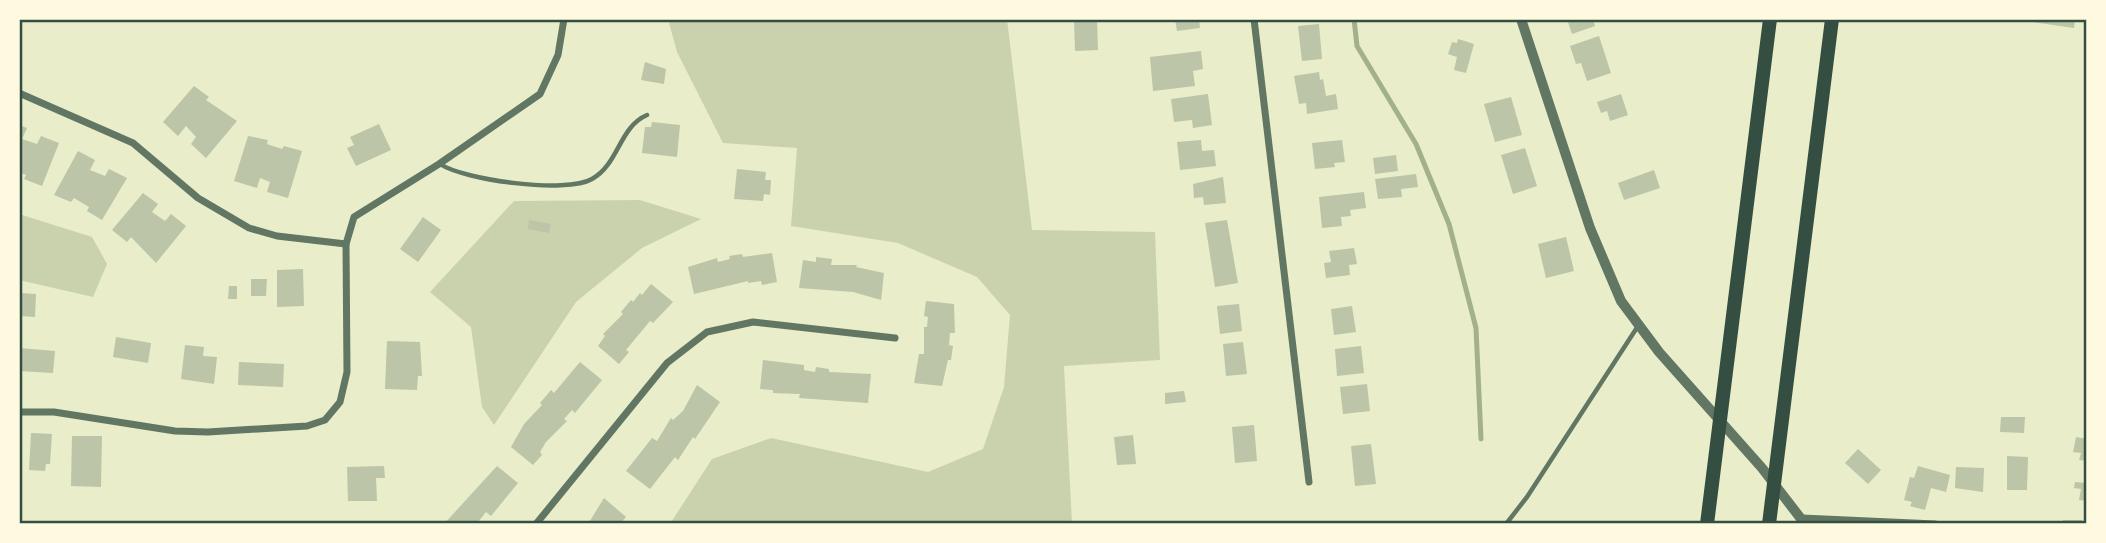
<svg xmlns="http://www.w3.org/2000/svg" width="2106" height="543" font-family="'Nunito Sans',sans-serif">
<rect width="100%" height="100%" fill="#e9edc9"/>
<!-- green -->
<g fill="#cad2ad">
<polygon points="668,19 1007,19 1032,230 1155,232 1160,360 1064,366 1072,524 670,524 712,459 771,438 928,472 983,449 1004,387 1010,315 977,277 898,243 791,226 797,148 723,143 677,52"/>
<polygon points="640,200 701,219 642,248 576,302 494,425 482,407 471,327 430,292 514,201"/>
<polygon points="19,214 92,237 107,264 93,297 19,280"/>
</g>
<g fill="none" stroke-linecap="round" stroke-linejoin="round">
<!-- stream -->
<polyline stroke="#a3b18a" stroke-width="5" points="1354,19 1357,46 1416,144 1449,224 1476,328 1481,439"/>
</g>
<!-- building -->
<g fill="#bcc5a7">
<polygon points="1097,19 1098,50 1075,51 1074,20"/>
<polygon points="1175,19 1199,19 1200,28 1177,31"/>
<polygon points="1567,19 1593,19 1595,26 1572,34"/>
<polygon points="2032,19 2075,19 2074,28 2032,22"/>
<polygon points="1319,24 1322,59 1302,61 1298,26"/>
<polygon points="1599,36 1611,73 1587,81 1581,63 1576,64 1570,46"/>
<polygon points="1458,39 1474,44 1466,73 1454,70 1457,57 1448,54 1452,42 1457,43"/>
<polygon points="1201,51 1203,69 1193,71 1195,86 1153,91 1150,57"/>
<polygon points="645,62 666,69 664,84 641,80"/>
<polygon points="1319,72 1320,80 1323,79 1326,96 1336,94 1338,109 1307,114 1306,103 1299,104 1294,76"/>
<polygon points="194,86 209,97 206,100 237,121 206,158 191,144 196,137 186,126 178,136 163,122"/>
<polygon points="1208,94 1212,125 1193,128 1192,120 1174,122 1171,99"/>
<polygon points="1621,94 1628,115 1610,121 1607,111 1601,113 1597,102"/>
<polygon points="1511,97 1522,135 1495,142 1484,104"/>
<polygon points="652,122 680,125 677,157 642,153 645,127 651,127"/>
<polygon points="379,124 391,150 356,166 347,148 354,145 350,137"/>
<polygon points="19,125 27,128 22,139 37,144 41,136 59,143 42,186 24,179 26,175 19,172"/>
<polygon points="248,136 268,140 267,144 282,149 284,146 302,151 288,198 267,192 270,182 260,178 257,188 234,181"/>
<polygon points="1201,140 1202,151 1214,150 1216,166 1180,170 1177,142"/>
<polygon points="1342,140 1345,162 1334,163 1335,167 1315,169 1312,143"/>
<polygon points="1525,148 1537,186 1513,194 1501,155"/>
<polygon points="78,151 95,160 90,170 105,176 109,169 127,178 102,220 87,211 89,207 74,198 71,202 54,195"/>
<polygon points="1396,155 1398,171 1375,174 1373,158"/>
<polygon points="737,169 766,172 765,180 771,180 770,195 764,194 763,201 734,199"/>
<polygon points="1654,170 1660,188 1624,200 1618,183"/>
<polygon points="1416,174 1418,187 1401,189 1402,197 1378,199 1375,179"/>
<polygon points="1223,177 1226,203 1204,205 1203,197 1194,198 1193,184"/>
<polygon points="1364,192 1366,208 1350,210 1351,216 1341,217 1342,226 1322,228 1319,197"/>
<polygon points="143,193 158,204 152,212 165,221 171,214 186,226 156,263 131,237 127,242 112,230"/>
<polygon points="423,217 441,230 418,262 400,249"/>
<polygon points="529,220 551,224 549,233 528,229"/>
<polygon points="1227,220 1238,283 1215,287 1205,223"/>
<polygon points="1566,237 1574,271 1546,278 1538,244"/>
<polygon points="1354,248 1357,264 1349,265 1350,275 1326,278 1324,263 1331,262 1329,251"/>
<polygon points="772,253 777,282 762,285 761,281 748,283 748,281 694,294 688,267 717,258 718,262 730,259 729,256 742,254 743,257"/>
<polygon points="816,257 832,259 831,265 857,265 856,267 884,273 881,300 853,292 799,288 803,260 816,262"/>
<polygon points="303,269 304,306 277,307 277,270"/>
<polygon points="251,279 267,279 266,296 251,296"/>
<polygon points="651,284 673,302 653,323 650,321 626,350 629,352 619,364 598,346 605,336 603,334 623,314 621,312 631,300 633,302 640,293 642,295"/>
<polygon points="229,286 237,286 237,299 228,299"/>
<polygon points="19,293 36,294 35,317 19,316"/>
<polygon points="926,301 954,304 955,333 950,333 949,345 953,346 951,360 948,360 942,386 914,383 919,354 924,354 924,327 927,327 928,317 924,316"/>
<polygon points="1239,304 1242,331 1220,334 1217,306"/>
<polygon points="1352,306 1356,332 1334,335 1331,309"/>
<polygon points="116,337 151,343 148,363 113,357"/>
<polygon points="387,341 420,342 422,376 418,376 417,390 385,389"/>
<polygon points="1243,342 1247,374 1226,376 1223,344"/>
<polygon points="185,345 204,347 203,356 217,357 214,384 181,379"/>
<polygon points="1361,346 1364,373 1337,376 1335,349"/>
<polygon points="19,348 55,351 53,373 19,371"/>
<polygon points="763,360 804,365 804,370 815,372 816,367 829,369 829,372 871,374 868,403 799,398 800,394 773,393 773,390 760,389"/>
<polygon points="239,362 284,364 283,387 238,385"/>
<polygon points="580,362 602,380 575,413 572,410 564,419 567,421 546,442 540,452 542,455 533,465 511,447 524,424 542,405 540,403 551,390 554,393"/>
<polygon points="1367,384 1370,411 1343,414 1340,387"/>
<polygon points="697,385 720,402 695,439 693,437 678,460 675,457 650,489 626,471 652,438 657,441 671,418 673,420 683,411"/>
<polygon points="1184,391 1186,402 1165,404 1165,393"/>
<polygon points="2001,417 2025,417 2024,433 2000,432"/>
<polygon points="1254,425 1257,461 1235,463 1232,427"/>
<polygon points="31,433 52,434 50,464 46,464 45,471 29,470"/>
<polygon points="1133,435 1136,464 1117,465 1114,437"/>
<polygon points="72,436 102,436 101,487 71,486"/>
<polygon points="2076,437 2087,439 2087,461 2079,460 2081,453 2073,452"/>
<polygon points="1371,444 1376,484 1355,486 1351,446"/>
<polygon points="1858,449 1881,470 1868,484 1845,463"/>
<polygon points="2007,456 2028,457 2027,490 2007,490"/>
<polygon points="384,466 385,478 376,478 377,501 348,501 347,467"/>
<polygon points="497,466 518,483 491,516 486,512 478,522 480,524 444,524"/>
<polygon points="1918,466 1950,475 1946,492 1931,488 1925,510 1910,506 1912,502 1904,500 1910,477 1914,478"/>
<polygon points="1956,467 1984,468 1983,492 1955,488"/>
<polygon points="2075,482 2087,483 2087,501 2079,500 2081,489 2074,488"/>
<polygon points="604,498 626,517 620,524 588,524"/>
<rect x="2063" y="520" width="19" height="4"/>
</g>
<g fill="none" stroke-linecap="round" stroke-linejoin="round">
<!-- service -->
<g stroke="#617663" stroke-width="4.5">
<path d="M440,164C464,180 566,194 592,179C619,164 619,127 647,115"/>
<polyline points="1506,524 1527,497 1638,326"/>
</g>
<!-- minor -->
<g stroke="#617663" stroke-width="7">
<polyline points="1254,19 1309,482"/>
<polyline points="19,93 133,143 198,198 249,228 277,236 346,244"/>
<polyline points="19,412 54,412 175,431 208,432 307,426 325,420 340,402 347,372 346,244 354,217 439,164 540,94 558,55 564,19"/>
<polyline points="1802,518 1935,524"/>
<polyline points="536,524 667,363 707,332 753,322 895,338"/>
</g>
<!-- tertiary -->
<polyline stroke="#617663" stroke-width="10" points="1521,19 1590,228 1621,301 1659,352 1762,468 1805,524"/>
<!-- motorway -->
<g stroke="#344e41" stroke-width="14">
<polyline points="1707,524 1770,19"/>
<polyline points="1769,524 1832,19"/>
</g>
</g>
<!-- border -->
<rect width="2106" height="543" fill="none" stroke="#fefae0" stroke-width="42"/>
<rect x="21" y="21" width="2064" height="501" fill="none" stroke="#344e41" stroke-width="2.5"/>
</svg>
